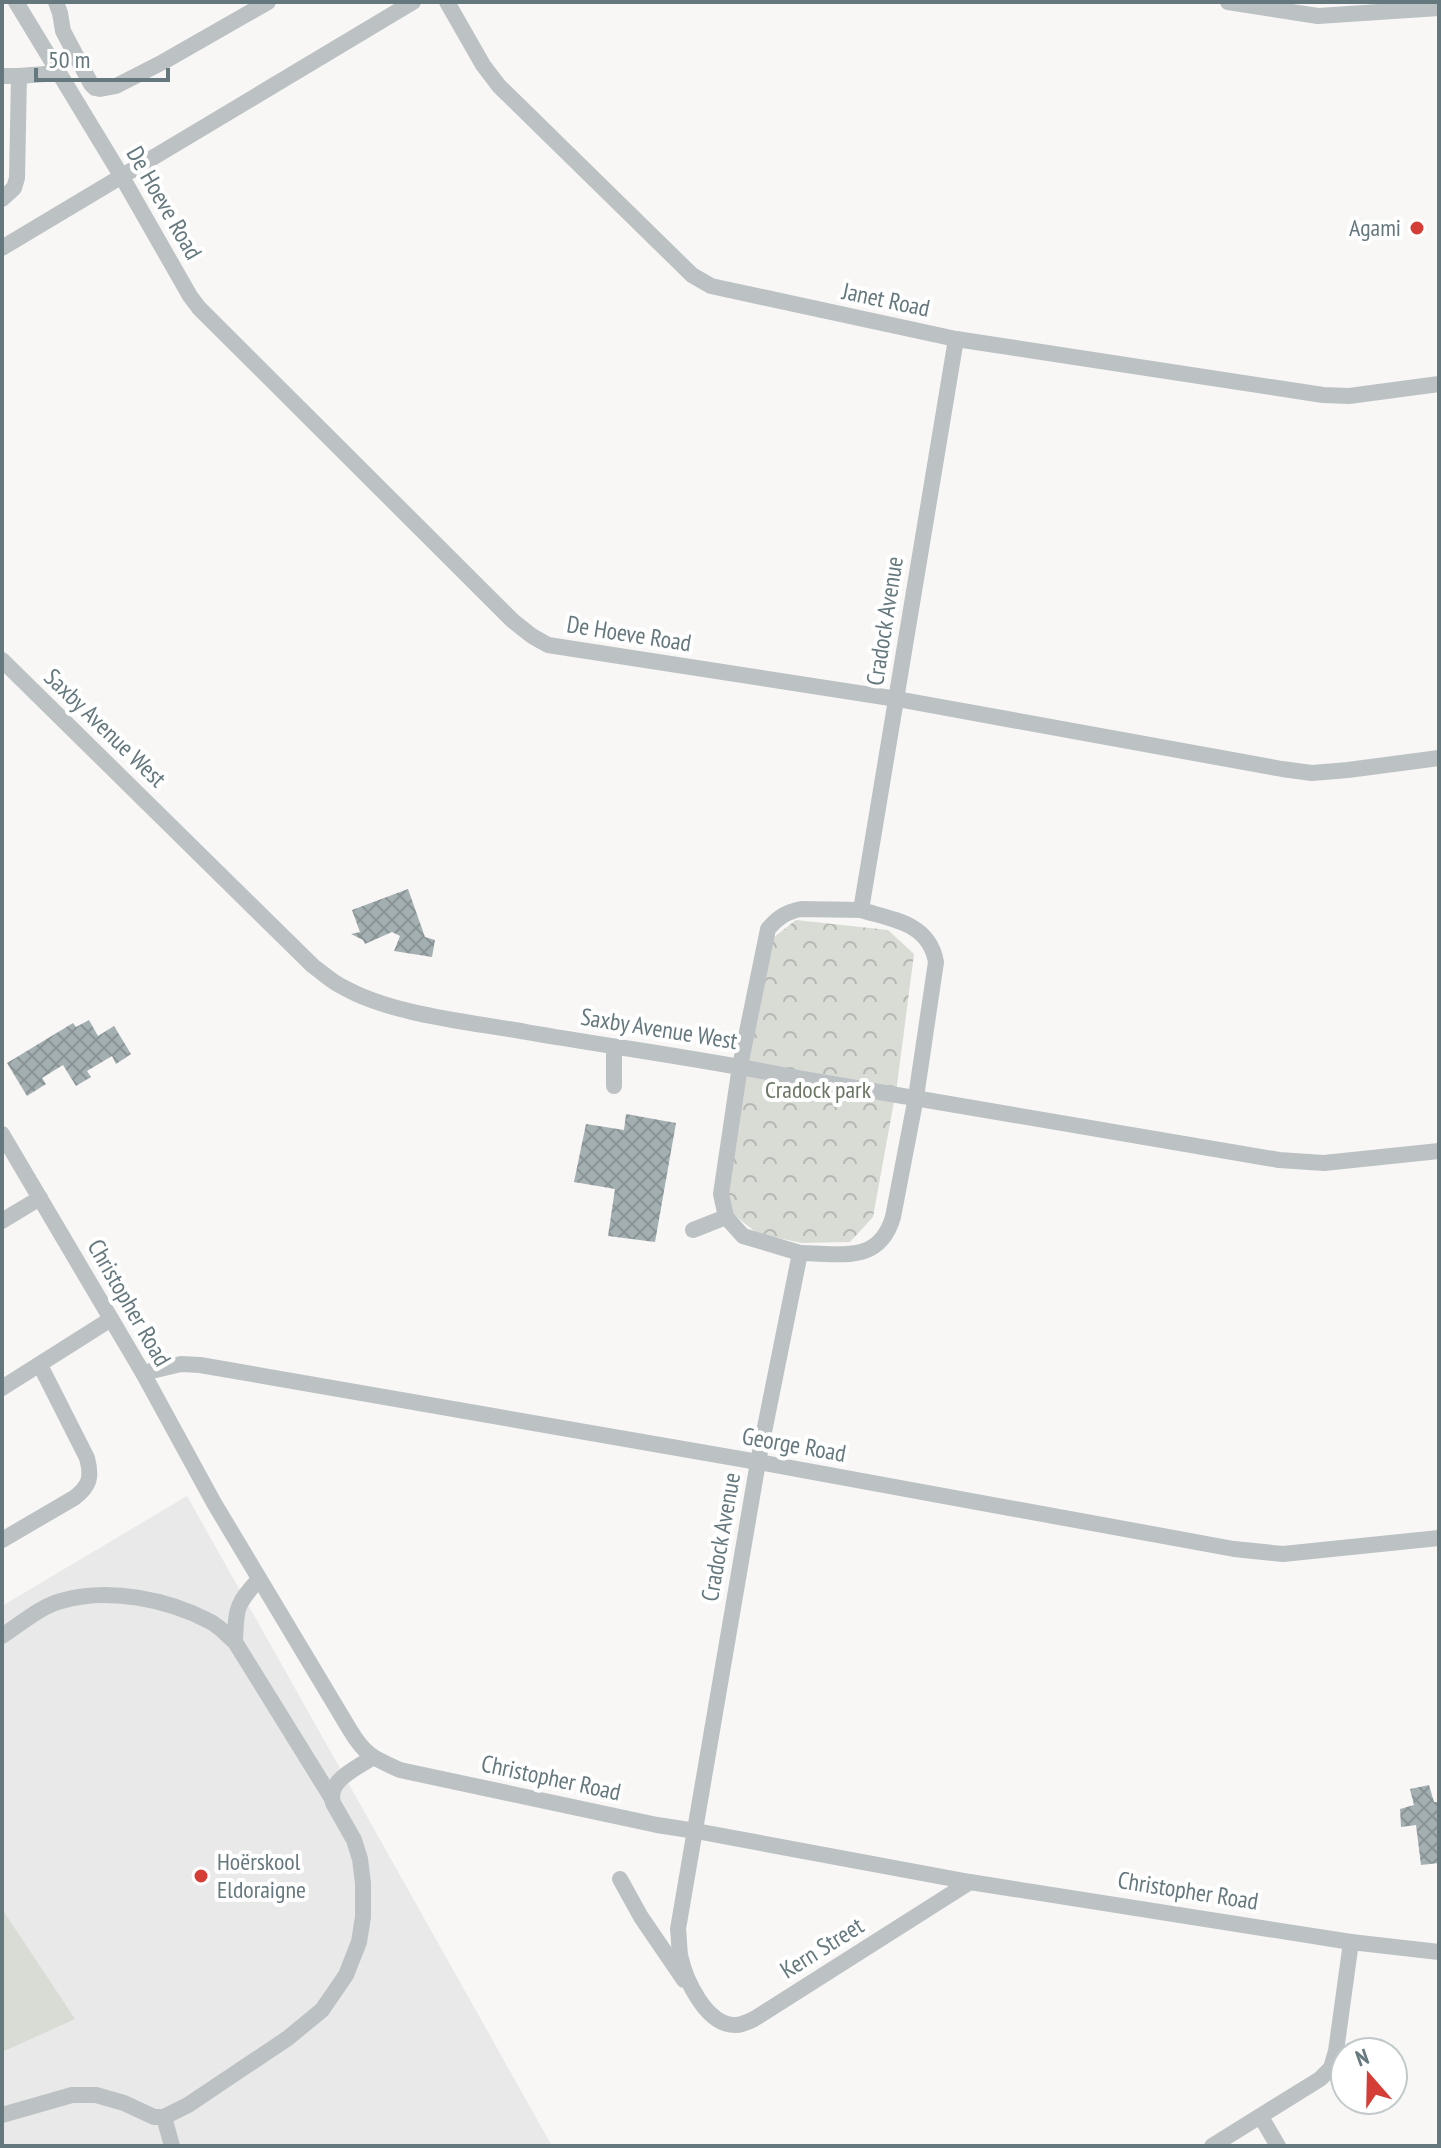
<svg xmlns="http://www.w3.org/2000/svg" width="1441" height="2148" font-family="'PT Sans Narrow',sans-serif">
<defs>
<pattern id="park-crowns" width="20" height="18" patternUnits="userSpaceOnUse" patternTransform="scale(2)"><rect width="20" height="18" fill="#d9dcd5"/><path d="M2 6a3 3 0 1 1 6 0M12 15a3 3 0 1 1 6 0" fill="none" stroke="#b4b7b2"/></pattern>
<pattern id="building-cross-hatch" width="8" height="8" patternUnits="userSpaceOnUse" patternTransform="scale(2)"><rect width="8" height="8" fill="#a4afb2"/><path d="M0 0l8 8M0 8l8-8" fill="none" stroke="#899396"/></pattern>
</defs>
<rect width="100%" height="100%" fill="#f8f7f5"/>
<!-- built -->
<polygon fill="#e8e9e8" points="187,1496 552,2146 2,2146 2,1606"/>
<!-- park -->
<polygon fill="url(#park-crowns)" points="796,920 888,930 914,954 897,1085 873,1217 850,1242 802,1243 758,1234 733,1214 724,1190 769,941"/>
<!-- pitch -->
<polygon fill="#d9dcd5" points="2,1909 75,2019 2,2052"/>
<!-- building -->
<g fill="url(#building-cross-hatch)">
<polygon points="408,889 425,937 435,940 432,957 394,951 400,936 392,932 365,944 363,940 351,934 360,932 352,910"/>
<polygon points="89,1020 98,1036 114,1026 131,1054 116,1064 112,1056 87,1071 91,1077 76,1086 63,1065 42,1078 46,1084 27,1096 7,1063 73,1023 76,1027"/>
<polygon points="626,1114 676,1123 655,1242 608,1236 615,1189 574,1182 586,1124 624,1130"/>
<polygon points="1429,1785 1434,1802 1439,1802 1439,1827 1437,1827 1439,1863 1421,1865 1416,1825 1401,1827 1400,1809 1414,1805 1410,1789"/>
</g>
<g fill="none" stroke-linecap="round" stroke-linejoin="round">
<!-- minor -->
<g stroke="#bcc2c4" stroke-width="16">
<polyline points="16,2 122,177 190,296 199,308 513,621 532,636 548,645 897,699 1282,769 1312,773 1348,770 1439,758"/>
<polyline points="56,2 60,13 63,31 91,84 95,88 100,89 116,86 163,62 268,2"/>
<polyline points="447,2 483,65 499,86 692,275 711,286 956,339 1323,395 1349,396 1439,384"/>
<polyline points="1228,2 1318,16 1439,8"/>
<polyline points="2,76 19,76"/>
<polyline points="2,199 14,188 17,178 19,76 58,73"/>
<polyline points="2,248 413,2"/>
<path d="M956,339L861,910L801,909C786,912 777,918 768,929L740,1066L721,1194L726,1217L743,1236L800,1253L758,1462L678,1929C679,1938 679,1946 680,1955C685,1979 706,2026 736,2025C742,2025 748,2022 754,2019L970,1882"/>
<path d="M2,660L313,966C323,973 332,982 343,987C392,1015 471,1022 526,1032C619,1048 711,1060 803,1079L1279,1160L1324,1163L1439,1151"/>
<polyline points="614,1047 614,1086"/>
<path d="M2,1134L143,1373L214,1503L350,1730C365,1755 373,1758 400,1770L657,1825L696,1831L970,1882L1351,1942L1439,1952"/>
<polyline points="2,1221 40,1198"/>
<polyline points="693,1230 726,1217"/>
<path d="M800,1253C840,1253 879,1265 893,1217L916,1097L936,962C929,923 894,920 861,910"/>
<polyline points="143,1373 181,1364 200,1365 758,1462 1234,1549 1283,1554 1439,1538"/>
<polyline points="2,1388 111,1319"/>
<path d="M2,1540L74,1498C90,1486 92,1477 87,1458L40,1365"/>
<path d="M2,1636C21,1624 39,1607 61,1601C108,1587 168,1599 211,1622C220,1627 228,1636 235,1642L331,1797"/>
<path d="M235,1642C236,1607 236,1605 259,1579"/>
<polyline points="620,1879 641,1917 684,1980"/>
<path d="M2,2115L72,2095H96L124,2103L154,2117H164L188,2105L288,2038L322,2010L346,1975L359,1942L363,1917V1883L360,1859L354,1840L333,1803C326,1780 358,1768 373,1757"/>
<polyline points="164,2117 172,2146"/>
<polyline points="1261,2117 1278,2146"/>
<polyline points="1212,2146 1320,2079 1331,2068 1336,2051 1351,1942"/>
</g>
</g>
<!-- markers -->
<g fill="#d53e37" stroke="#fff" stroke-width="3">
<circle cx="1417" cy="228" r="8"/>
<circle cx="201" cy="1876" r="8"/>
</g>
<g text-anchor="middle" stroke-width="8" stroke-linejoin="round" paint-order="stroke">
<!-- street labels -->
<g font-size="24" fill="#65787e" stroke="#fff">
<text transform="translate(164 203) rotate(60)" y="8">De Hoeve Road</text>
<text transform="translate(886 300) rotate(12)" y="8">Janet Road</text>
<text transform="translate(885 621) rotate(-81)" y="8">Cradock Avenue</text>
<text transform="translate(629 634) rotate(9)" y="8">De Hoeve Road</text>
<text transform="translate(105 728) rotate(44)" y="8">Saxby Avenue West</text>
<text transform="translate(659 1029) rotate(9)" y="8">Saxby Avenue West</text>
<text transform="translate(129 1303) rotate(60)" y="8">Christopher Road</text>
<text transform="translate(794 1445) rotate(10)" y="8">George Road</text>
<text transform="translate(721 1537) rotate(-80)" y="8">Cradock Avenue</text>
<text transform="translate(551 1778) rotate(12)" y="8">Christopher Road</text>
<text transform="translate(1188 1891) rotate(9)" y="8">Christopher Road</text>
<text transform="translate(822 1948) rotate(-32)" y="8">Kern Street</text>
</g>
<!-- poi labels -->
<g font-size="24" fill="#65787e" stroke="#fff" text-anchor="end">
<text x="1401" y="236">Agami</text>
<text x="217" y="1870" text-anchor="start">Hoërskool<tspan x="217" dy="28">Eldoraigne</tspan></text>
</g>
<!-- park labels -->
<g font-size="24" fill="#6a7663" stroke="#fff">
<text x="818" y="1098">Cradock park</text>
</g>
</g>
<!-- border -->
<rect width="1441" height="2148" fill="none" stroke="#65787e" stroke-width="8"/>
<!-- north arrow -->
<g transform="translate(1369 2076) rotate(340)"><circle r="38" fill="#ffffff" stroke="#c1c9cb" stroke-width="2"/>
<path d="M0-6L14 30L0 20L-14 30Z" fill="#d53e37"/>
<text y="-12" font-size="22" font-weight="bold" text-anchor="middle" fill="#65787e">N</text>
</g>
<!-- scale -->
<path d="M36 68v12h132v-12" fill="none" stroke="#65787e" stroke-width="4"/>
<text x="48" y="68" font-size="24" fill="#65787e" stroke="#ffffff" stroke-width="6" paint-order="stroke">50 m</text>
</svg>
